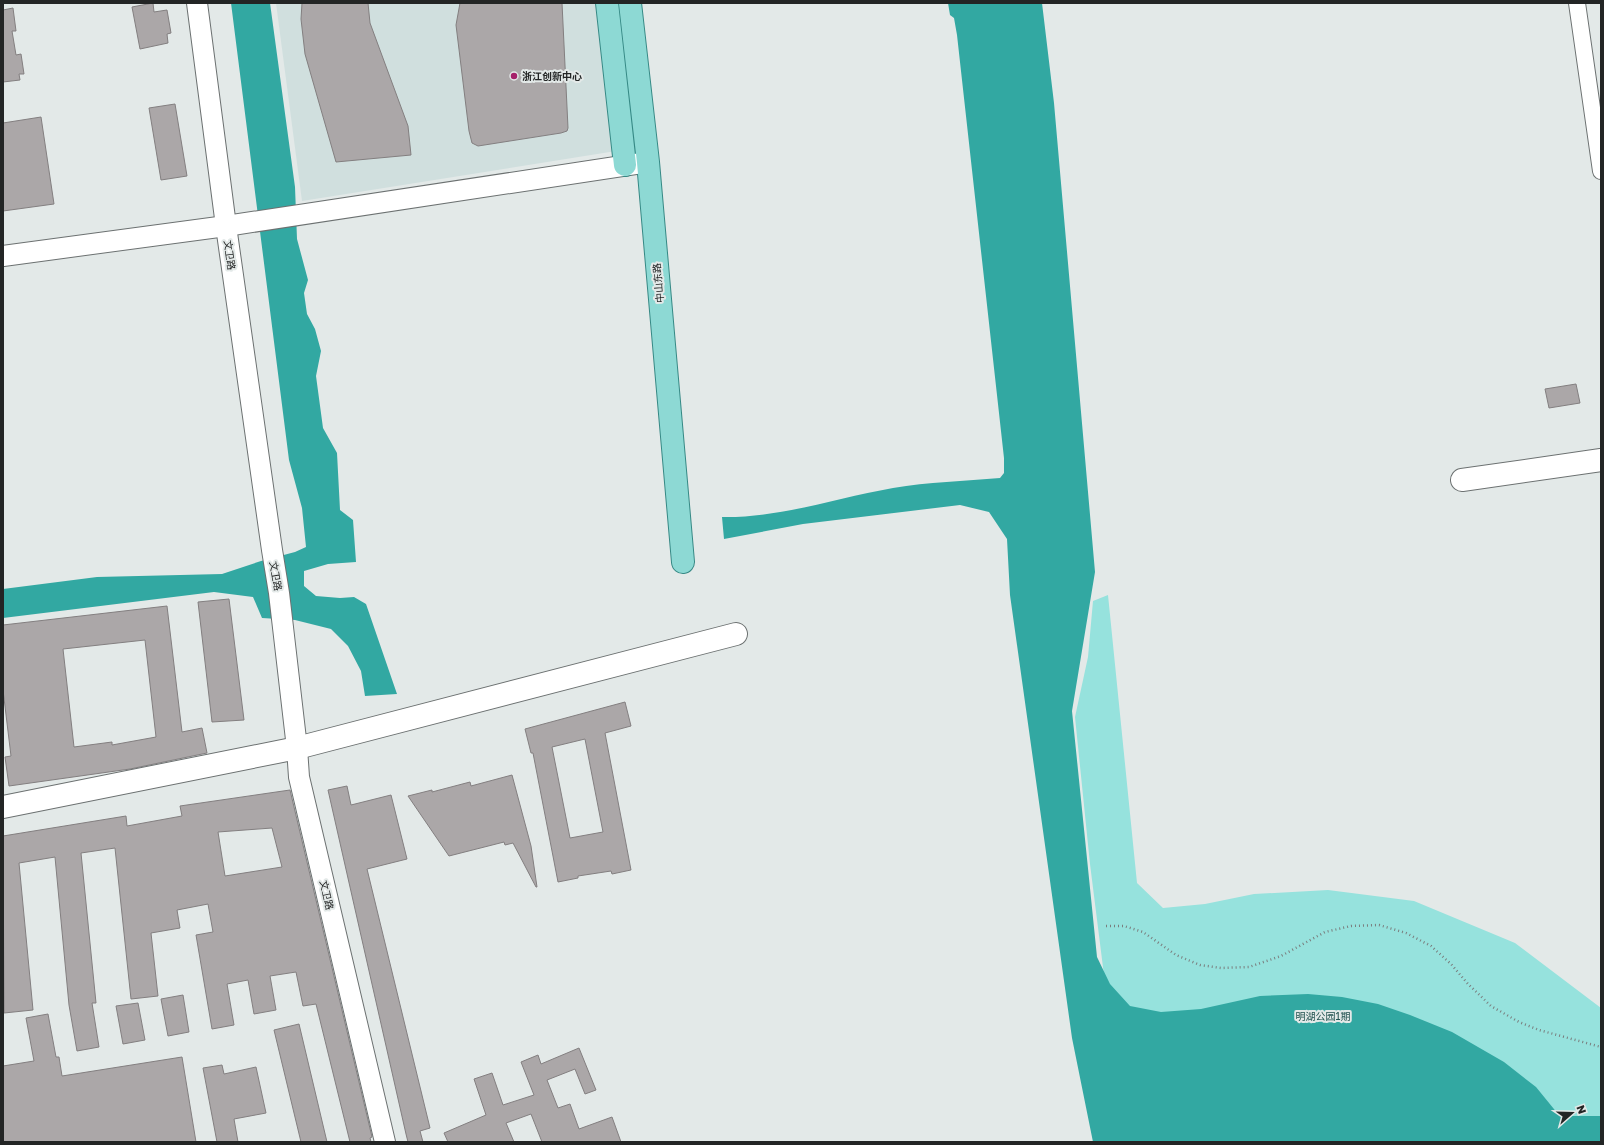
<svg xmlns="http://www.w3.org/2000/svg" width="1604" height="1145" font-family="'Golos Text','Noto Sans SC',sans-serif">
<rect width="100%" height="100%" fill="#e3e9e8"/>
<!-- built -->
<polygon fill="#d0dfde" points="276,3 598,3 616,151 302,201"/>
<!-- green -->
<polygon fill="#96e2dd" points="1108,595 1137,883 1163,908 1205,904 1254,894 1328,890 1414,901 1515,943 1601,1008 1601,1142 1125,1142 1090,864 1075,717 1088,657 1093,601"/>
<!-- water -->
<g fill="#32a8a2">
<polygon points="231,3 270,3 295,187 297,239 308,280 304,293 307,314 315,329 321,351 316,376 323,428 337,453 340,510 353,520 356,562 328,564 304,571 304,586 316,596 340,598 354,597 366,604 397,694 365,696 361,671 348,646 331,629 295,620 262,618 253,597 214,592 3,618 3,589 97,577 222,574 261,561 295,552 306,547 302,508 289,460"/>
<path d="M948,3H1042L1054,103L1095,572L1072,711L1097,957L1110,984L1130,1006L1161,1012L1201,1009L1260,996L1308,994L1342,997L1378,1004L1410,1015L1452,1032L1504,1062L1536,1087L1558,1114L1568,1116H1601V1142H1093L1072,1038L1010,595L1007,539L989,512L960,505L803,524L724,539L722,517C780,518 836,498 893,488C928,482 965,481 1000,478L1004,473V458L957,35L954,18L950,15Z"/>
</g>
<!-- building -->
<g fill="#aba7a8" stroke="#837f80" fill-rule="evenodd">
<polygon points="153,3 154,12 167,10 171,33 167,34 168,43 140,49 132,7"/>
<polygon points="302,3 368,3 370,23 408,126 411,155 336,162 305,54 301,19"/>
<polygon points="460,3 562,3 568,128 567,131 561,133 478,146 472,143 469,131 456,25"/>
<polygon points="13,8 16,31 12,31 16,55 21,54 24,74 19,74 20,80 3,82 3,10"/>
<polygon points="175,104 187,176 161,180 149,108"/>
<polygon points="41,117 54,204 3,211 3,123"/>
<polygon points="1576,384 1580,403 1549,408 1545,389"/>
<polygon points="229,599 244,720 212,722 198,602"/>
<path d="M167,606L182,732L202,728L207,753L130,769L9,786L5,757L11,756L3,690V625ZM145,640L156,737L112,745V742L74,747L63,649Z"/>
<path d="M625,702L631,726L605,733L631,870L612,874L611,871L578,876V878L558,882L533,753H531L525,729ZM585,739L603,832L570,838L552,747Z"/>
<polygon points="512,775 531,846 537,887 536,887 513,843 505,845 504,842 449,856 408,796 432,790 432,792 470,782 471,786"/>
<polygon points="347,786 351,805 391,795 407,859 367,869 430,1128 420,1131 423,1142 408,1142 406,1134 328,790"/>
<path d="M290,790L372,1137L370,1138L371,1142H350L316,1004L303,1006L296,972L270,976L276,1010L254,1014L248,980L227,984L234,1025L212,1029L196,935L213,932L208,904L177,910L180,928L151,933L158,996L131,999L115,848L81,853L96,1003H92L99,1047L77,1051L69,1005L55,857L19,863L33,1010L4,1013L3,836L126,816L127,826L182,816L180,806ZM272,828L282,867L225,876L218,832Z"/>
<polygon points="183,995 189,1032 168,1036 161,999"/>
<polygon points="138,1003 145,1040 123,1044 116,1006"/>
<polygon points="48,1014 56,1057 59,1057 62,1076 182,1057 196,1142 3,1142 3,1066 34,1061 26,1018"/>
<polygon points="299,1024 327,1142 301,1142 274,1030"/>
<polygon points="579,1048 596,1090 585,1094 575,1069 547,1080 558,1108 570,1104 579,1129 612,1117 621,1142 542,1142 531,1114 506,1123 514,1142 448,1142 444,1133 486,1115 474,1079 492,1073 503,1105 534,1095 521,1062 538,1055 541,1064"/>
<polygon points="222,1065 224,1074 256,1067 266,1113 234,1119 238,1142 217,1142 203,1068"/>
</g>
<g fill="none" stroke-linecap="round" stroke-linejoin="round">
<!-- minor casing -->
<g stroke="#6c7171" stroke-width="18">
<polyline id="minor" points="1577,3 1601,171"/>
</g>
<!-- tertiary casing -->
<g stroke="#6c7171" stroke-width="22">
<g id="tertiary">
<polyline points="197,3 226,226 272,550 279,593 297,748 299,777 385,1142"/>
<polyline points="3,256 226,226 642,163"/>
</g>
</g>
<!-- secondary casing -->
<g stroke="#6c7171" stroke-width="24">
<g id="secondary">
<polyline points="1462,480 1601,460"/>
<polyline points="3,807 297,748 736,634"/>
</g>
</g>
<!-- primary casing -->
<g stroke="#368985" stroke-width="24">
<g id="primary">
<polyline points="607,3 625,165"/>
<polyline points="630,3 648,162 683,562"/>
</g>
</g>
<!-- path -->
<polyline stroke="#7a7e7e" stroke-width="2.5" stroke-dasharray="1 3" stroke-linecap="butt" points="1106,926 1124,926 1143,932 1176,955 1200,965 1221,968 1249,967 1281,956 1325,932 1351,926 1379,925 1406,933 1431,946 1451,964 1468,984 1491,1006 1519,1022 1539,1030 1601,1047"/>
<!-- minor -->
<use href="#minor" stroke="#fff" stroke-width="16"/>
<!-- tertiary -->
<use href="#tertiary" stroke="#fff" stroke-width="20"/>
<!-- secondary -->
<use href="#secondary" stroke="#fff" stroke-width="22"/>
<!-- primary -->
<use href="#primary" stroke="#8dd9d4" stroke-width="22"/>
</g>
<!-- markers -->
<circle fill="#a6206a" stroke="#e3e9e8" stroke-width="1.5" cx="514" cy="76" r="4"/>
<g text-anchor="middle" stroke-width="4" stroke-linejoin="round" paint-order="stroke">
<!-- poi labels -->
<g font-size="10" font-weight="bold" fill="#232525" stroke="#e3e9e8" text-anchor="start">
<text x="522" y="80">浙江创新中心</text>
</g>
<!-- street labels -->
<g font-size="10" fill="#232525" stroke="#e3e9e8">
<text transform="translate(230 255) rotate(82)" y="4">文卫路</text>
<text transform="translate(658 283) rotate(-95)" y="4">中山东路</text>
<text transform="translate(276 576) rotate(80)" y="4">文卫路</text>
<text transform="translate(327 895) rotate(77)" y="4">文卫路</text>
</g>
<!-- park labels -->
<g font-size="10" fill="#21524f" stroke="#e3e9e8">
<text x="1323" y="1020">明湖公园1期</text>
</g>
</g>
<!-- border -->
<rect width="1604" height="1145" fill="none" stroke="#232525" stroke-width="8"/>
<!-- north arrow -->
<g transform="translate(1572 1113) rotate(70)" stroke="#e3e9e8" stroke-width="3" paint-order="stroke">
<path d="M0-3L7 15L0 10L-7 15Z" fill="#232525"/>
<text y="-6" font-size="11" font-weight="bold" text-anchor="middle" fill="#232525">N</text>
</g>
</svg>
